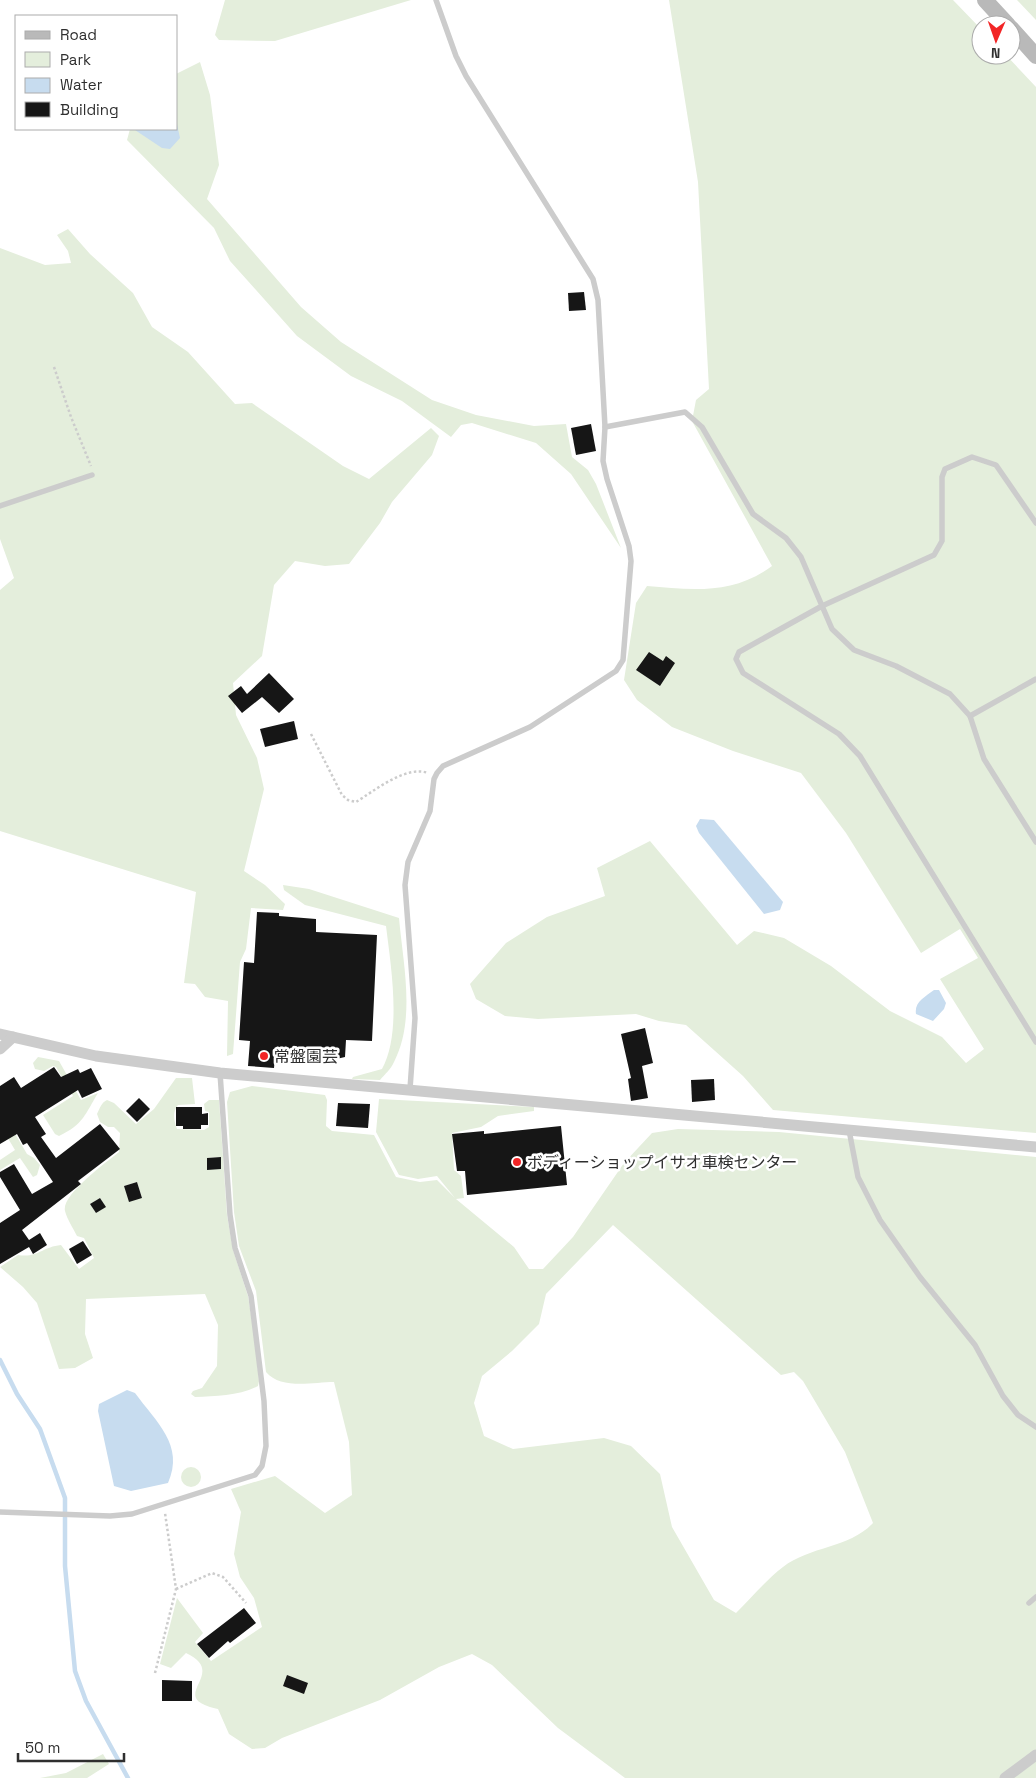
<svg xmlns="http://www.w3.org/2000/svg" width="1036" height="1778" font-family="'Space Grotesk','Noto Sans JP',sans-serif">
<rect width="100%" height="100%" fill="#fff"/>
<!-- green -->
<g fill="#e4eedc" fill-rule="evenodd">
<polygon points="225,0 411,0 275,41 219,40 215,35"/>
<path d="M669,0H953L981,29V55H1006L1036,87V1133L773,1110L743,1076L686,1025L659,1021L636,1014L538,1019L505,1016L476,999L470,984L506,943L547,917L605,896L597,868L650,841L737,945L754,931L784,938L831,966L890,1011L942,1037L966,1063L984,1049L940,979L978,958L960,929L921,953L846,833L801,773L733,751L672,727L637,700L624,680L636,603L647,586C692,590 733,595 772,566L692,421L696,400L709,389L698,182Z"/>
<polygon points="1017,0 1036,0 1036,20"/>
<polygon points="200,62 210,95 219,165 207,199 301,307 341,342 432,400 476,415 534,426 566,424 572,457 588,470 596,484 621,548 571,474 536,443 472,423 461,425 451,437 402,401 351,376 297,336 230,261 214,228 127,140 130,129 176,129 176,74"/>
<polygon points="68,229 90,254 133,293 152,327 188,352 235,404 252,403 343,466 369,479 431,428 439,436 432,455 392,502 380,523 349,564 325,566 295,561 274,585 262,656 233,683 236,715 257,758 264,789 244,871 265,885 285,904 283,910 251,908 246,949 240,962 233,1054 227,1056 228,1001 205,997 195,984 184,983 196,892 0,831 0,590 14,578 0,539 0,248 45,265 71,263 68,251 57,235"/>
<path d="M283,885L309,889L399,918C403,964 416,1019 394,1062C391,1069 385,1074 380,1080L352,1079L353,1077L382,1069C402,1033 391,967 386,926L305,905L284,890Z"/>
<path d="M38,1057L59,1061L81,1100L98,1093C85,1114 84,1124 59,1136L55,1134L43,1115L73,1096L56,1067L53,1066L44,1071L35,1069L33,1063Z"/>
<path d="M176,1078H192L195,1104L178,1105C172,1112 174,1121 177,1129L204,1130L209,1127V1112L205,1111L204,1104L209,1100H219L227,1215L233,1250L248,1296L255,1340L259,1381L258,1386C239,1396 216,1396 195,1397L191,1394L193,1391L202,1388L217,1366L218,1325L205,1294L86,1299L85,1334L93,1358L75,1368L59,1369L37,1303L23,1287L0,1267L18,1255C38,1258 42,1247 61,1245L79,1269L94,1258L84,1238L77,1236C73,1228 67,1219 65,1211C61,1195 107,1162 119,1152L120,1133L114,1127H108L100,1122L97,1114C100,1108 101,1103 107,1100L114,1103L136,1124L154,1109ZM221,1157V1169H207V1158ZM137,1182L142,1198L124,1186ZM100,1198L105,1207L96,1213L90,1204Z"/>
<path d="M252,1086L325,1095L327,1100L326,1126L332,1131L374,1135L396,1177L420,1182L437,1180L455,1198L437,1176L418,1179L399,1175L376,1132L379,1099L534,1107V1111L498,1116L481,1127L452,1133L454,1170L461,1176L464,1198L456,1199L514,1247L529,1269H543L573,1237L624,1163L652,1133L678,1129L779,1132L1036,1157V1778H625L558,1728L492,1665L472,1654L439,1667L380,1700L282,1738L265,1748L252,1749L229,1734L218,1709C163,1697 231,1674 186,1653L171,1668L160,1664L177,1598L203,1633L195,1642L211,1661L262,1627L254,1598L240,1577L234,1554L241,1512L231,1489L275,1476L325,1513L352,1495L349,1442L334,1382C313,1382 281,1390 266,1372L256,1291L239,1246L234,1212L227,1102L230,1092ZM613,1225L781,1375L794,1372L803,1381L845,1452L873,1523C850,1548 810,1546 783,1567C766,1580 751,1598 736,1613L714,1600L672,1527L660,1474L631,1446L604,1438L513,1449L484,1436L474,1403L482,1376L512,1351L539,1324L546,1294Z"/>
<polygon points="0,1108 27,1154 34,1158 40,1165 37,1175 33,1177 20,1158 0,1170 0,1160 15,1150 0,1125"/>
<circle cx="191" cy="1477" r="10"/>
<polygon points="103,1754 109,1764 87,1778 40,1778 66,1773"/>
</g>
<!-- water -->
<g fill="#c7dcef">
<polygon points="176,120 180,138 170,149 162,148 135,130 176,129"/>
<polygon points="700,819 714,820 783,902 780,910 764,914 699,833 696,826"/>
<path d="M934,990H939L946,1003L944,1009L933,1021L916,1014C914,1002 925,997 934,990Z"/>
<path d="M127,1390L135,1393C156,1422 185,1445 168,1483L131,1491L114,1486L98,1411L99,1404Z"/>
</g>
<g fill="none" stroke-linecap="round" stroke-linejoin="round">
<!-- stream -->
<polyline stroke="#c7dcef" stroke-width="4.5" points="0,1360 17,1394 40,1429 65,1498 65,1566 75,1671 86,1701 128,1778"/>
</g>
<!-- building -->
<g fill="#161616">
<polygon points="584,292 586,310 569,311 568,293"/>
<polygon points="591,424 596,451 576,455 571,428"/>
<polygon points="649,652 663,661 666,656 675,663 660,686 636,670"/>
<polygon points="269,673 294,699 279,713 262,697 242,713 228,696 241,686 247,694"/>
<polygon points="294,721 298,739 265,747 260,729"/>
<polygon points="257,912 279,913 279,916 316,919 316,932 377,935 372,1041 346,1040 345,1057 319,1063 319,1058 275,1056 274,1068 248,1066 250,1041 239,1040 244,962 254,963"/>
<polygon points="645,1028 653,1063 642,1066 648,1098 631,1101 628,1079 631,1078 621,1034"/>
<polygon points="54,1067 61,1077 78,1069 80,1073 91,1068 102,1089 82,1098 78,1090 35,1117 46,1134 41,1137 56,1158 100,1124 120,1149 78,1181 81,1184 22,1230 29,1240 40,1233 47,1245 33,1254 29,1247 0,1264 0,1223 20,1210 0,1177 0,1172 14,1164 32,1194 53,1182 27,1143 23,1145 17,1134 0,1144 0,1086 14,1077 21,1088"/>
<polygon points="714,1079 715,1100 692,1102 691,1080"/>
<polygon points="139,1098 150,1109 137,1122 126,1111"/>
<polygon points="338,1103 370,1104 368,1128 336,1126"/>
<polygon points="176,1107 202,1107 202,1114 208,1113 208,1125 201,1125 201,1129 183,1129 183,1126 176,1126"/>
<polygon points="561,1126 567,1185 467,1195 465,1171 457,1171 452,1134 484,1131 484,1134"/>
<polygon points="221,1157 221,1169 207,1170 207,1158"/>
<polygon points="137,1182 142,1198 129,1202 124,1186"/>
<polygon points="100,1198 106,1207 96,1213 90,1204"/>
<polygon points="83,1241 92,1255 77,1264 69,1249"/>
<polygon points="244,1608 256,1623 230,1643 228,1641 209,1658 197,1644"/>
<polygon points="287,1675 308,1683 304,1694 283,1686"/>
<polygon points="162,1680 192,1681 192,1701 162,1701"/>
</g>
<g fill="none" stroke-linecap="round" stroke-linejoin="round">
<!-- path -->
<g stroke="#ccc" stroke-width="2.5" stroke-dasharray="2.5 2.5" stroke-linecap="butt">
<polyline points="54,367 71,417 91,466"/>
<path d="M311,734L342,795L348,800L356,802C374,791 406,765 428,773"/>
<polyline points="176,1589 212,1573 223,1577 246,1603"/>
<polyline points="155,1673 176,1589 165,1513"/>
</g>
<!-- lane -->
<g stroke="#ccc" stroke-width="5.5">
<polyline points="605,427 685,412 702,427 753,514 786,538 801,557 832,629 854,650 896,666 950,694 970,716 984,759 1036,842"/>
<polyline points="0,506 92,475"/>
<polyline points="1036,523 996,465 972,457 945,469 942,477 942,541 934,555 822,606 739,652 736,659 743,673 839,734 860,756 1036,1042"/>
<polyline points="970,716 1036,679"/>
<polyline points="410,1089 415,1018 405,885 408,862 430,811 434,779 437,773 443,766 530,727 616,671 623,660 631,561 629,546 607,479 603,461 605,427 598,300 593,279 466,76 456,56 436,0"/>
<polyline points="849,1130 858,1177 880,1220 920,1277 975,1345 1003,1396 1018,1415 1036,1427"/>
<polyline points="0,1512 110,1516 132,1514 255,1475 262,1466 266,1446 264,1401 251,1296 235,1248 230,1215 220,1073"/>
<polyline points="1029,1603 1036,1597"/>
</g>
<!-- street -->
<g stroke="#ccc" stroke-width="11">
<polyline points="0,1034 96,1056 220,1073 1036,1147"/>
<polyline points="0,1049 13,1037"/>
<polyline points="1005,1778 1036,1755"/>
</g>
<!-- secondary -->
<g stroke="#b9b9b9" stroke-width="16">
<polyline points="985,0 1008,25"/>
<polyline points="1011,28 1036,56"/>
</g>
</g>
<!-- markers -->
<g fill="#f22526" stroke="#fff" stroke-width="2">
<circle cx="264" cy="1056" r="5"/>
<circle cx="517" cy="1162" r="5"/>
</g>
<g text-anchor="middle" stroke-width="5" stroke-linejoin="round" paint-order="stroke">
<!-- poi labels -->
<g font-size="16" fill="#2f2f2f" stroke="#fff" text-anchor="start">
<text x="274" y="1062">常盤園芸</text>
<text x="527" y="1168">ボディーショップイサオ車検センター</text>
</g>
</g>
<!-- legend -->
<rect x="15" y="15" width="162" height="115" fill="#ffffff" stroke="#acacac"/>
<rect x="25" y="31" width="25" height="8" fill="#b9b9b9" stroke="#acacac"/>
<text x="60" y="40" font-size="15" fill="#2f2f2f">Road</text>
<rect x="25" y="52" width="25" height="15" fill="#e4eedc" stroke="#acacac"/>
<text x="60" y="65" font-size="15" fill="#2f2f2f">Park</text>
<rect x="25" y="78" width="25" height="15" fill="#c7dcef" stroke="#acacac"/>
<text x="60" y="90" font-size="15" fill="#2f2f2f">Water</text>
<rect x="25" y="102" width="25" height="15" fill="#161616" stroke="#acacac"/>
<text x="60" y="115" font-size="15" fill="#2f2f2f">Building</text>
<!-- north arrow -->
<g transform="translate(996 40) rotate(182)"><circle r="24" fill="#ffffff" stroke="#acacac"/>
<path d="M0-4L9 19L0 12L-9 19Z" fill="#f22526"/>
<text y="-8" font-size="14" font-weight="bold" text-anchor="middle" fill="#2f2f2f">N</text>
</g>
<!-- scale -->
<path d="M18 1753v8h106v-8" fill="none" stroke="#2f2f2f" stroke-width="2.5"/>
<text x="25" y="1753" font-size="15" fill="#2f2f2f" stroke="#ffffff" stroke-width="4" paint-order="stroke">50 m</text>
</svg>
